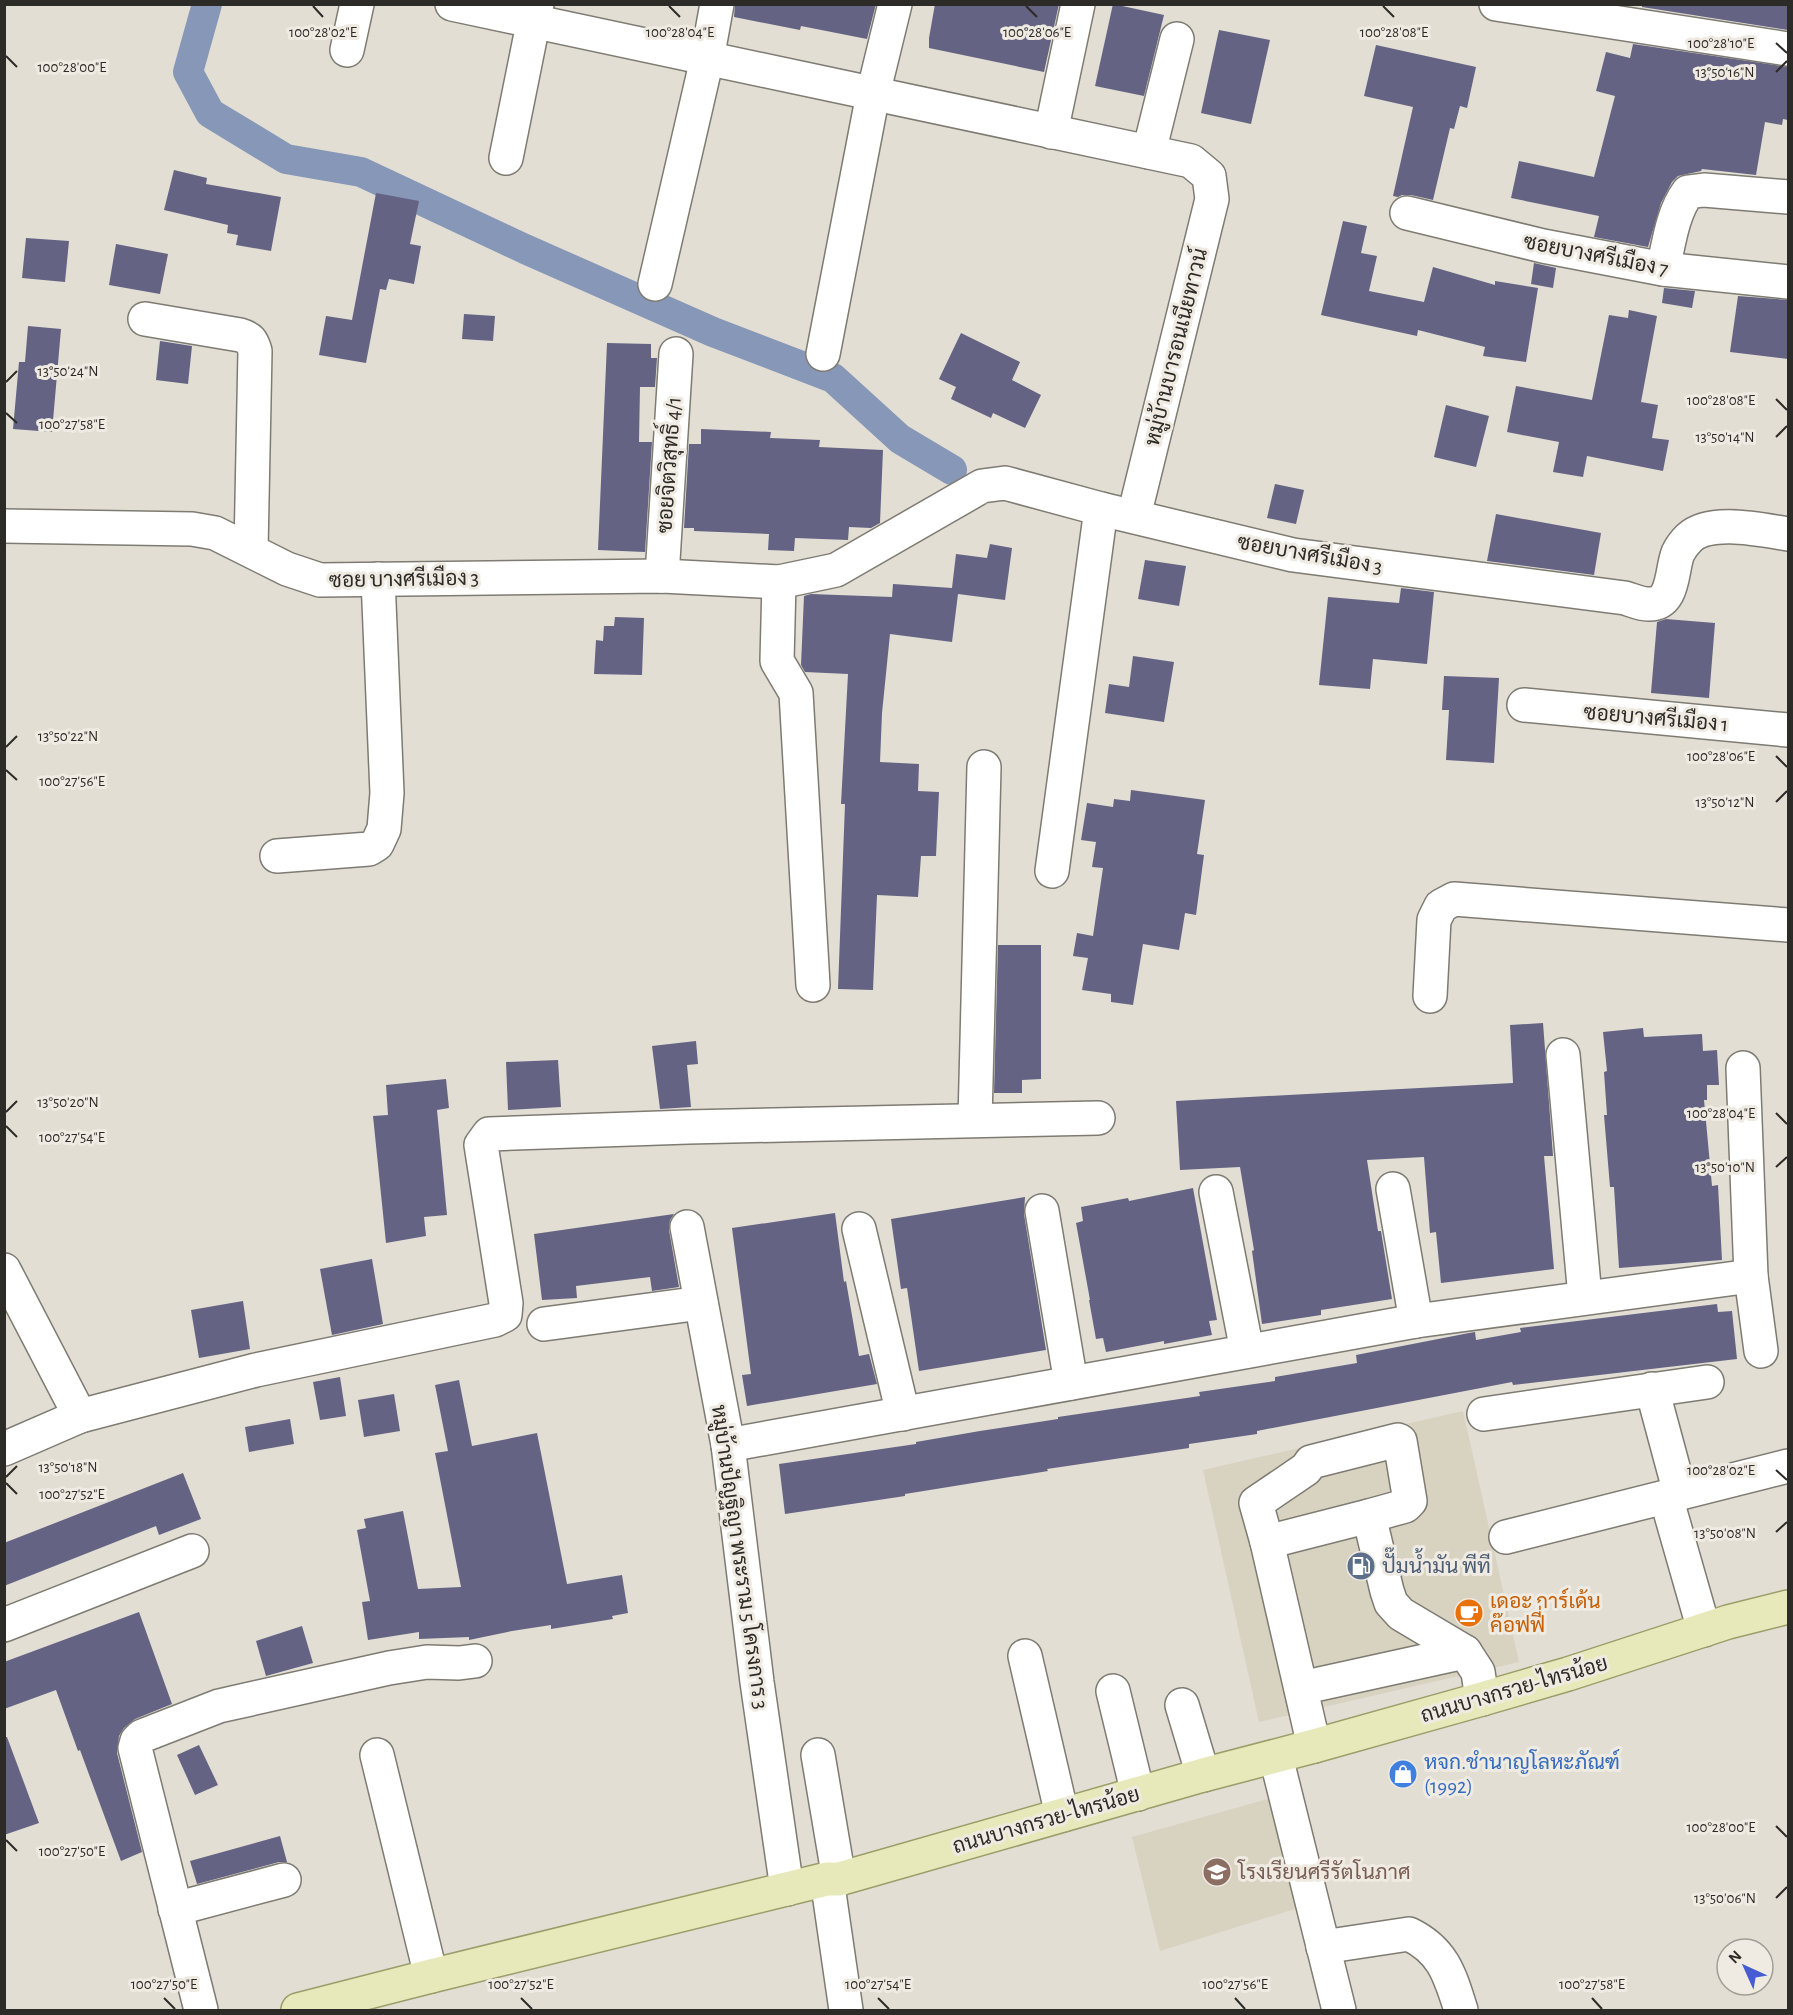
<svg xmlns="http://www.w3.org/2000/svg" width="1793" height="2015" font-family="'Alegreya Sans',Sarabun,sans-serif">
<rect width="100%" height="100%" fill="#e2ded4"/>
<!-- built -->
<g fill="#d8d2c1">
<polygon points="1463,1411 1519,1662 1259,1722 1203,1470"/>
<polygon points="1275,1797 1301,1907 1160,1951 1132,1837"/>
</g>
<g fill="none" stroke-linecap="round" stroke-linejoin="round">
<!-- canal -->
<polyline stroke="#8797b7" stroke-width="30" points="207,4 188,72 210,113 286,159 361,172 525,249 713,332 833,378 900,439 952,470"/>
</g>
<!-- building -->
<g fill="#646383">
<polygon points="735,4 876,4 867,39 801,26 800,30 734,17"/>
<polygon points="935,4 1059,4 1044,72 929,48 929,38"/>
<polygon points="1113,4 1164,15 1144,96 1095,86"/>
<polygon points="1642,4 1788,4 1788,30 1642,7"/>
<polygon points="1219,30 1270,40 1251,124 1201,113"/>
<polygon points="1633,44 1788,67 1788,120 1783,119 1782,125 1765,122 1756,175 1702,169 1701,171 1678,176 1672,182 1661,203 1648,247 1594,237 1599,216 1511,198 1519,161 1594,177 1615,96 1596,91 1606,52 1630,58"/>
<polygon points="1376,45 1476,67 1467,108 1460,106 1454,129 1450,128 1433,200 1411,195 1402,195 1398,197 1393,196 1413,107 1364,96"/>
<polygon points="174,170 207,178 206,184 281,197 271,251 236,245 238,235 227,233 228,225 164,210"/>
<polygon points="376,193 419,201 410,244 421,246 414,284 389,279 386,290 380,289 366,363 319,355 326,316 352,320"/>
<polygon points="1343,221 1367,226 1361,253 1377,256 1369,291 1424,302 1433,267 1495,285 1495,281 1538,288 1526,362 1483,356 1485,347 1418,330 1417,336 1321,315"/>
<polygon points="26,238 69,241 65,282 22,278"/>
<polygon points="116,244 168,254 160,294 109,285"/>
<polygon points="1534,263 1556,268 1553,288 1531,284"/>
<polygon points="1664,288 1695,291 1692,308 1662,303"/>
<polygon points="1738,296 1788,300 1788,359 1730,352"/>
<polygon points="1629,310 1657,316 1641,402 1658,405 1652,438 1669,440 1663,471 1587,456 1583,477 1553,472 1559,442 1507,432 1516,386 1592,400 1609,315 1628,318"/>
<polygon points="464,314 495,316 493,341 462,339"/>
<polygon points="28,326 61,329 52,432 13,429 19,362 25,362"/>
<polygon points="961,333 1020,362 1012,380 1041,395 1025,428 993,413 991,418 951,399 956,387 939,379"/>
<polygon points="160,341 192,346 188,384 156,380"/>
<polygon points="607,343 651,344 651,358 657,358 655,387 640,387 639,442 652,442 645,552 598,550"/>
<polygon points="1446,405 1489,416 1476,467 1434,457"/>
<polygon points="701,429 771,432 770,438 820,440 819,447 883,450 880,523 871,528 849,527 848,540 795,538 794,551 768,550 769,534 694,531 694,528 684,528 689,444 701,444"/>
<polygon points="1275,484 1304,490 1296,524 1267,518"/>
<polygon points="1496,514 1601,533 1594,575 1487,561"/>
<polygon points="990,544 1012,548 1005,600 958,594 952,642 890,634 882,713 880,762 919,764 918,791 939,792 936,856 921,856 918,897 877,895 873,990 838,989 845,804 841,804 848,674 805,672 801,665 804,596 811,594 892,597 893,584 952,588 956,554 987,558"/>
<polygon points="1145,560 1186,566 1179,606 1138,599"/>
<polygon points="1401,588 1434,592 1427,664 1373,659 1370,689 1319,685 1328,597 1399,603"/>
<polygon points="615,617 644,618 642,675 594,674 596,640 603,641 604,626 614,626"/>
<polygon points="1666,619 1715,623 1709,698 1651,693 1657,622"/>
<polygon points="1133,656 1174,662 1164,722 1105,713 1109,684 1129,687"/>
<polygon points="1444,676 1499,678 1494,763 1446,760 1449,710 1442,710"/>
<polygon points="1131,790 1205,800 1197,854 1204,855 1196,915 1185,913 1179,950 1143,944 1133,1005 1111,1002 1111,994 1082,990 1088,958 1073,956 1077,933 1093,936 1103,868 1092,867 1096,842 1081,840 1087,803 1113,807 1114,799 1130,801"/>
<polygon points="998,945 1041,945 1041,1079 1022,1080 1022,1093 994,1093"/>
<polygon points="1543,1023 1553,1156 1544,1156 1554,1269 1441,1283 1436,1232 1430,1233 1424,1157 1367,1160 1378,1231 1381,1231 1392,1299 1321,1310 1321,1315 1262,1324 1252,1251 1254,1250 1240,1167 1180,1170 1176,1101 1513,1083 1510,1025"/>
<polygon points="1643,1028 1644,1037 1702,1034 1703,1051 1717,1050 1719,1085 1707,1085 1707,1100 1704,1100 1712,1186 1718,1185 1722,1260 1619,1268 1614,1187 1610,1187 1604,1115 1607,1115 1604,1072 1607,1071 1603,1032"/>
<polygon points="696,1041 698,1064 687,1065 691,1107 660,1109 652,1046"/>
<polygon points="558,1060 561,1107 508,1110 506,1062"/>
<polygon points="446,1079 449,1108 437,1110 447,1215 424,1217 426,1236 386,1243 373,1116 388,1115 386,1085"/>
<polygon points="1193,1188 1217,1320 1209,1321 1212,1335 1164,1344 1164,1341 1106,1352 1103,1338 1096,1339 1089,1300 1090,1300 1076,1223 1083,1221 1081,1207 1128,1198 1129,1201"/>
<polygon points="1025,1197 1024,1214 1046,1350 919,1371 907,1288 901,1289 891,1219"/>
<polygon points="835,1213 844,1282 846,1281 859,1356 869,1354 877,1384 747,1406 742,1375 751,1374 732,1228"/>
<polygon points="674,1214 670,1220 669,1230 679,1287 652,1291 650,1277 576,1286 577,1298 542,1300 534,1234"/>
<polygon points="372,1259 383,1324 332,1335 320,1269"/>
<polygon points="243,1301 250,1349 199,1358 191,1310"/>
<polygon points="1717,1304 1718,1312 1732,1311 1737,1359 1513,1385 1512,1382 1257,1431 1257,1434 1189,1444 1189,1448 1047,1469 1048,1471 905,1494 905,1496 785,1514 779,1464 916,1444 916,1442 980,1431 1058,1419 1058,1417 1200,1396 1199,1392 1275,1381 1275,1377 1357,1363 1356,1355 1469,1333 1475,1332 1476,1340 1521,1332 1520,1328"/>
<polygon points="340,1377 346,1416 320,1420 313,1382"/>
<polygon points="459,1380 472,1446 537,1433 567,1584 622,1575 628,1613 612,1616 613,1619 551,1629 551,1625 512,1631 469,1640 469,1637 419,1639 419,1632 368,1640 362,1602 370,1601 357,1530 366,1528 364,1519 403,1511 418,1589 461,1587 435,1453 448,1451 435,1385"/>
<polygon points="394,1394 400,1431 364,1437 358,1400"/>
<polygon points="290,1419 294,1444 249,1452 245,1427"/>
<polygon points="183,1473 201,1519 159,1535 156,1526 4,1586 4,1543"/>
<polygon points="139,1612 172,1704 135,1719 124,1728 119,1736 117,1753 142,1852 121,1861 80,1750 78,1751 56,1690 4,1709 4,1662"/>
<polygon points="302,1626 313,1663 266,1676 256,1641"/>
<polygon points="4,1737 7,1737 39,1823 4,1835"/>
<polygon points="199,1745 218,1785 195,1795 177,1755"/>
<polygon points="280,1836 287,1862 279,1862 197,1884 190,1861"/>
</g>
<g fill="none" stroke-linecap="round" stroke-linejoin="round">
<!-- minor casing -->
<g stroke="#7e7b72" stroke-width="36">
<g id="minor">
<polyline points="452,4 1191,161 1209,176 1212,199 1134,516"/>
<polyline points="1496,4 1788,49"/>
<polyline points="347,50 357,4"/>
<polyline points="1051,132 1078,4"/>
<polyline points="1149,152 1177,39"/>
<polyline points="506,158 537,4"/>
<polyline points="1407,213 1543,246 1663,269 1788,282"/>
<path d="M1663,269C1669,243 1672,214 1688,192L1704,190L1788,197"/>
<polyline points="655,284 707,59 717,4"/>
<path d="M145,319L240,335C250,338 252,341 255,351L251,550"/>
<polyline points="823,354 873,94 895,4"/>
<path d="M4,526L192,529L215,533L287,569L320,580L662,576L779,582L836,570L982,486L1005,483L1101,509L1293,555L1625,598C1632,600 1640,604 1648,604C1675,605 1671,570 1678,553C1680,549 1685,542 1689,538C1710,518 1762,530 1788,534"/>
<polyline points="662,576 676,354"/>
<polyline points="779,582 777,661 796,693 813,985"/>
<polyline points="1524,705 1788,730"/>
<polyline points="277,856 369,849 377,844 384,829 387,793 378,579"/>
<polyline points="1052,871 1101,509"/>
<polyline points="1430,996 1434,920 1441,906 1454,899 1788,925"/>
<polyline points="1563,1055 1585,1297"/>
<polyline points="1743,1068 1751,1276 1761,1351"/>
<polyline points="975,1120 984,767"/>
<polyline points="1393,1189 1416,1321"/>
<polyline points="1216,1192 1247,1351"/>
<polyline points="1042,1211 1071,1383"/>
<polyline points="687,1227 728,1445 757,1682 787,1889"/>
<polyline points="859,1229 903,1414"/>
<polyline points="4,1270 80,1416"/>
<polyline points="544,1324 701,1303"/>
<polyline points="1652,1389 1680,1493"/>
<polyline points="1484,1414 1707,1382"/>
<polyline points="728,1445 1416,1321 1751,1276"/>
<polyline points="4,1449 80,1416 256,1370 495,1320 505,1315 506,1303 481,1145 489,1134 688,1127 1098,1118"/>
<polyline points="1666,1497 1704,1630"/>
<polyline points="1506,1537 1788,1466"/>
<polyline points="1267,1542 1369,1516 1387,1591 1391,1603 1401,1614 1465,1652 1478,1672 1482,1699"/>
<polyline points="4,1625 192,1551"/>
<polyline points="1025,1656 1062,1815"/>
<polyline points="1301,1688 1465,1652"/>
<polyline points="1113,1691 1138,1794"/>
<polyline points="1182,1705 1203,1775"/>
<polyline points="1314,1746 1267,1542 1256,1503 1306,1469 1311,1462 1398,1440 1400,1441 1410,1501 1405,1506 1369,1516"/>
<polyline points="377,1755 431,1976"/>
<polyline points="818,1755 839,1879"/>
<polyline points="1276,1757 1339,2010"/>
<polyline points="827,1879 846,2010"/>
<polyline points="175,1909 284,1880"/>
<path d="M1323,1947L1409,1934C1444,1951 1450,1976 1461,2010"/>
<polyline points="201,2010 135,1748 137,1741 142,1736 219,1706 389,1668 427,1662 459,1663 475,1661"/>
</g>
</g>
<!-- major casing -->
<g stroke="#9c9d69" stroke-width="36">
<polyline id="major" points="298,2010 431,1976 827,1879 839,1879 1203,1775 1314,1746 1482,1699 1568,1674 1728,1622 1788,1607"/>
</g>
<!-- minor -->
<use href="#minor" stroke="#fff" stroke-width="33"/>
<!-- major -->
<use href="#major" stroke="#e8e9ba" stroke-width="33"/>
</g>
<!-- ticks -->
<path fill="none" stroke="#2d2b27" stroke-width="2" d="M313,6L323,17M669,6L680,17M1026,6L1037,17M1383,6L1394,17M1776,43L1787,53M6,56L17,67M1776,72L1787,61M6,382L17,371M1776,399L1787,410M6,413L17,423M1776,437L1787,426M6,747L17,736M1776,756L1787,767M6,770L17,780M1776,802L1787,791M6,1112L17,1101M1776,1113L1787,1124M6,1126L17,1137M1776,1167L1787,1157M1776,1470L1787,1480M6,1477L17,1466M6,1483L17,1494M1776,1532L1787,1522M1776,1826L1787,1837M6,1840L17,1851M1776,1898L1787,1887M164,1998L175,2009M521,1998L532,2009M878,1998L889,2009M1235,1998L1245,2009M1592,1998L1602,2009"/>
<!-- icons -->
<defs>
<g id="fuel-disc" transform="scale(1.5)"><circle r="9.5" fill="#5c6f8a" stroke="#efebe2"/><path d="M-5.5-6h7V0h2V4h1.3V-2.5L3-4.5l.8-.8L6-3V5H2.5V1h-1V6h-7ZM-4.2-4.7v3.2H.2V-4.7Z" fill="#fff"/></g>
<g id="cafe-disc" transform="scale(1.5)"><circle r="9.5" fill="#e8710a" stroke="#efebe2"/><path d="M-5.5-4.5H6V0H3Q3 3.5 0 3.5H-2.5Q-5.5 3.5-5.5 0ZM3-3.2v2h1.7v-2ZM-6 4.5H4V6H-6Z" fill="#fff"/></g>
<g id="shop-disc" transform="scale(1.5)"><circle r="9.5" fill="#3f7fe0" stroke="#efebe2"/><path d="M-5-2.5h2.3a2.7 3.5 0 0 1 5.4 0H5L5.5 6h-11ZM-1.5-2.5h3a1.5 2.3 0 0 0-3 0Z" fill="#fff"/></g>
<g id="school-disc" transform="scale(1.5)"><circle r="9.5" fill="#8d6e63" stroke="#efebe2"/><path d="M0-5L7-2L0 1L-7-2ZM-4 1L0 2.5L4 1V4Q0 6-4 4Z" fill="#fff"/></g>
</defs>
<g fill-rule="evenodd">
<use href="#fuel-disc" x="1361" y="1566"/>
<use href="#cafe-disc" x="1469" y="1613"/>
<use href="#shop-disc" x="1403" y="1774"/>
<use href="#school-disc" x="1217" y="1872"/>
</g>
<g text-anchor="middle" stroke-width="6" stroke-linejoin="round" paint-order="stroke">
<!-- street labels -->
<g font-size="21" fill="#2d2b27" stroke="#efebe2">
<text transform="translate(1596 255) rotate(11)" y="7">ซอยบางศรีเมือง 7</text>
<text transform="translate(1176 347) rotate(-76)" y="7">หมู่บ้านบารอนเนียทาวน์</text>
<text transform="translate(669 465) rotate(-86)" y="7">ซอยจิตวิสุทธิ์ 4/1</text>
<text transform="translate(1310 554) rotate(10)" y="7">ซอยบางศรีเมือง 3</text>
<text transform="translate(404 579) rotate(-1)" y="7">ซอย บางศรีเมือง 3</text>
<text transform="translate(1656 718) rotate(5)" y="7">ซอยบางศรีเมือง 1</text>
<text transform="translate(740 1557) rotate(82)" y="7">หมู่บ้านปัญฐิญา พระราม 5 โครงการ 3</text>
<text transform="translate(1514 1689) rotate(-16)" y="7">ถนนบางกรวย-ไทรน้อย</text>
<text transform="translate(1046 1820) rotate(-16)" y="7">ถนนบางกรวย-ไทรน้อย</text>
</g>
<!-- service labels -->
<g font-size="21" fill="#4e5e75" stroke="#efebe2" text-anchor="start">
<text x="1382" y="1573">ปั๊มน้ำมัน พีที</text>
</g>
<!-- food labels -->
<g font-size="21" fill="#c56008" stroke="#efebe2" text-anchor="start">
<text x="1490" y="1608">เดอะ การ์เด้น<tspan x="1490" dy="24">ค๊อฟฟี่</tspan></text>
</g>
<!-- shop labels -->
<g font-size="21" fill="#366cbe" stroke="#efebe2" text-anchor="start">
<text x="1424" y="1769">หจก.ชำนาญโลหะภัณฑ์<tspan x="1424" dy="24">(1992)</tspan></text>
</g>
<!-- education labels -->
<g font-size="21" fill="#785e54" stroke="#efebe2" text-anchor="start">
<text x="1238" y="1879">โรงเรียนศรีรัตโนภาศ</text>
</g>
</g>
<g font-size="15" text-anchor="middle" fill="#2d2b27" stroke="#efebe2" stroke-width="6" stroke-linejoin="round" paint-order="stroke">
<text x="323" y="37">100°28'02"E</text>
<text x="680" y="37">100°28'04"E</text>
<text x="1037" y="37">100°28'06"E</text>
<text x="1394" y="37">100°28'08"E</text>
<text x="1721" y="48">100°28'10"E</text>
<text x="72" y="72">100°28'00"E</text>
<text x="1725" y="77">13°50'16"N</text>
<text x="68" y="376">13°50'24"N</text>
<text x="1721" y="405">100°28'08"E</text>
<text x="72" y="429">100°27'58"E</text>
<text x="1725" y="442">13°50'14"N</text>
<text x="68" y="741">13°50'22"N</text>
<text x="1721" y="761">100°28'06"E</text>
<text x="72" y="786">100°27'56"E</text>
<text x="1725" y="807">13°50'12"N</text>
<text x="68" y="1107">13°50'20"N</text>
<text x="1721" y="1118">100°28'04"E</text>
<text x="72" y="1142">100°27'54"E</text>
<text x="1725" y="1172">13°50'10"N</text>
<text x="68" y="1472">13°50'18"N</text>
<text x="1721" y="1475">100°28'02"E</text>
<text x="72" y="1499">100°27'52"E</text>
<text x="1725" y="1538">13°50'08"N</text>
<text x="1721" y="1832">100°28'00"E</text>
<text x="72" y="1856">100°27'50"E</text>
<text x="1725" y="1903">13°50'06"N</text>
<text x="164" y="1989">100°27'50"E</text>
<text x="521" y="1989">100°27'52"E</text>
<text x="878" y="1989">100°27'54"E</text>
<text x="1235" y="1989">100°27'56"E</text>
<text x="1592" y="1989">100°27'58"E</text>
</g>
<!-- border -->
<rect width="1793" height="2015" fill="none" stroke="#2d2b27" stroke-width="12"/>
<!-- north arrow -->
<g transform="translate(1745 1967) rotate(315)"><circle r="28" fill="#efebe2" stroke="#a19e97" stroke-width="1.5"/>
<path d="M0-4.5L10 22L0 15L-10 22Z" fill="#475cd0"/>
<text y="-9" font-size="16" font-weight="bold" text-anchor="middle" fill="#2d2b27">N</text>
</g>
</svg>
